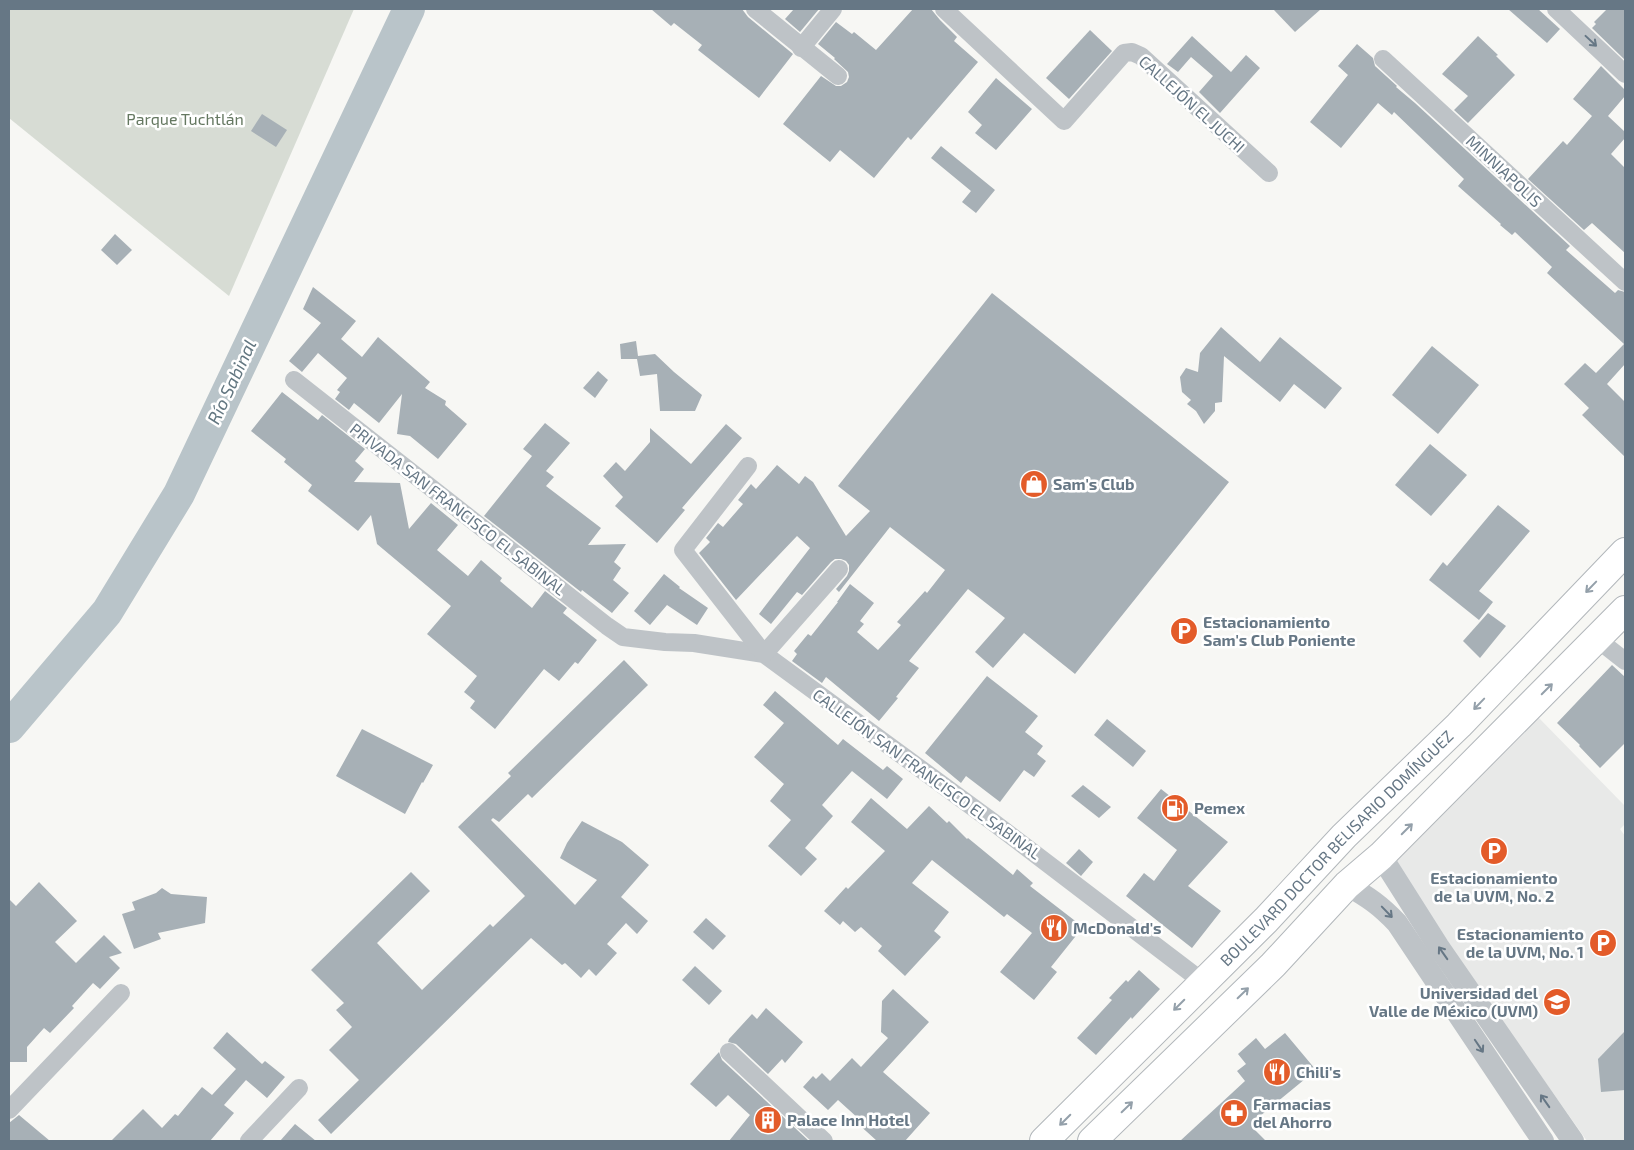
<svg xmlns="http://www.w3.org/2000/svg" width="1634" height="1150" font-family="'Exo 2',sans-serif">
<rect width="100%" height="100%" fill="#f7f7f4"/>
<!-- built -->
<polygon fill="#e8e9e8" points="1538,717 1625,806 1625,824 1620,829 1625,836 1625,1141 1587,1141 1391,864"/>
<!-- green -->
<polygon fill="#d7dcd4" points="9,9 354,9 229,296 9,118"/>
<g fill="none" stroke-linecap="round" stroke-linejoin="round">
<!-- river -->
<polyline stroke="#b9c4c9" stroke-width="32" points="9,727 107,612 179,494 409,9"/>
</g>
<!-- building -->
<g fill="#a7b0b6">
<polygon points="651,9 742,9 748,17 793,54 759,98 698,50 702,45 674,23 671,26"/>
<polygon points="794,9 819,9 800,32 785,19"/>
<polygon points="913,9 931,9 940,20 957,37 954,41 978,62 911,140 908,137 874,178 840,150 830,162 783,124 821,76 836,86 841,86 847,82 849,77 848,72 834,59 835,58 818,44 836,22 852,34 854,32 876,50"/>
<polygon points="1273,9 1321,9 1295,32"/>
<polygon points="1508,9 1538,9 1560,29 1547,43"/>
<polygon points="1607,9 1625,9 1625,60 1592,28 1596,24 1594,22"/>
<polygon points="1090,30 1112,51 1069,99 1046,78"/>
<polygon points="1192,36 1231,72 1246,55 1260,68 1220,113 1199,92 1213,76 1191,57 1178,72 1167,64"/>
<polygon points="1478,36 1498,55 1496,56 1515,75 1468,123 1454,110 1468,96 1442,74"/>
<polygon points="1357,44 1373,58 1375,66 1397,86 1396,87 1415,103 1570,246 1566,250 1615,293 1618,290 1625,292 1625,364 1607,384 1625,402 1625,457 1582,415 1589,408 1564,384 1585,363 1596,373 1624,344 1547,273 1552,267 1515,232 1512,235 1500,225 1501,224 1458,186 1464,179 1394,112 1392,115 1378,103 1341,148 1310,122 1348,75 1338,66"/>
<polygon points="1601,66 1625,90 1625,96 1608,116 1625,132 1625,138 1611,154 1625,168 1625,253 1592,223 1584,230 1528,179 1563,141 1567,145 1592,116 1573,99"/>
<polygon points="996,78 1032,109 996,150 975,133 982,125 968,112"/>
<polygon points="262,114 287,130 276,147 251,131"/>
<polygon points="941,146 995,190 976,213 962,202 971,191 931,158"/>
<polygon points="115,234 132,250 117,265 101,250"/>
<polygon points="313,287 356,321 341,339 362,357 378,337 430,382 425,388 446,401 445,405 467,424 438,459 410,436 397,434 402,394 379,423 354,403 349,410 335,399 340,392 337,390 347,378 318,353 302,372 289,361 321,323 303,309"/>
<polygon points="992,293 1229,482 1075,674 1024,633 993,668 975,652 1005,618 968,589 909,661 919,668 896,697 898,698 879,721 826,677 822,683 792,661 797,654 794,651 808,634 811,636 838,602 837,602 850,584 874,603 860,621 864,624 857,632 878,650 901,625 897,622 925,591 927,593 945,570 890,527 839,592 836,589 847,576 849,571 849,565 846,561 841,559 835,559 831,562 802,595 797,592 771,624 759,614 810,548 797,536 736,600 699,553 710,542 706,538 718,523 723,527 743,504 738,500 751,484 756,489 777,465 799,484 805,476 813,482 846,536 870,511 838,486"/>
<polygon points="1221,327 1260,362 1280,337 1342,388 1325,409 1294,384 1280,402 1224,356 1222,402 1215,403 1215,411 1204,424 1196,411 1187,404 1191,400 1182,392 1180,377 1186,368 1198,372 1200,353"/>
<polygon points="636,341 638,356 655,354 674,372 702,395 695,411 660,411 657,374 640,376 637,359 621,359 620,344"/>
<polygon points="1432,346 1479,385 1438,434 1392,395"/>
<polygon points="598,371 608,380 595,398 583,388"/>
<polygon points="282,392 318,420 322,415 365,449 355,461 364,469 354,482 400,483 409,529 431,503 458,525 437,550 468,576 481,560 502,578 500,581 532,608 545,591 567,608 563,613 597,640 578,664 575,662 559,681 544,669 495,729 470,708 475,701 464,692 477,676 427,634 451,606 377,544 371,515 358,531 308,491 312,485 284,462 286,459 251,431"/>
<polygon points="545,423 570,443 546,471 554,477 546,486 601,528 588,545 626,544 614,562 621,568 613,580 629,593 612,613 582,590 581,592 484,516 532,456 523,449"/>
<polygon points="726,424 742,438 682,508 685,510 657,543 615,506 623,497 603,476 616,462 625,471 650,442 650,428 691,464"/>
<polygon points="1430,444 1467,475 1431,516 1395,485"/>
<polygon points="1498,505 1530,531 1479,591 1493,602 1479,620 1429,580 1443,562 1447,566"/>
<polygon points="664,574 680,587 679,588 708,608 697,625 667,605 650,625 634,611"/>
<polygon points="1488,613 1506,626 1480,658 1463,641"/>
<polygon points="624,660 648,685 532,798 528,794 499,822 493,818 491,820 575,905 597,880 560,858 567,843 582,821 622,842 649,865 621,897 648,921 637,934 626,923 607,944 617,953 596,976 589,969 581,978 565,963 562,965 531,938 331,1134 318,1120 359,1080 329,1050 352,1027 336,1010 344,1003 311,970 411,872 430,891 377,943 422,990 490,924 493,927 525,896 458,827 511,776 508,773"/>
<polygon points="1612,665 1625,677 1625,743 1600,768 1579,746 1580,745 1557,723"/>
<polygon points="987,676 1038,716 1025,732 1043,746 1037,754 1046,761 1034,777 1024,770 1000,802 966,776 961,783 925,753"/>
<polygon points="775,691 838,745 843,739 883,770 887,766 903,779 887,799 852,771 822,805 833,816 805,848 817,859 801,876 768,846 791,820 770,801 784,784 754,757 784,723 763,705"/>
<polygon points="1107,719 1146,751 1133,767 1094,735"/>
<polygon points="362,729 433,765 423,783 422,782 405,814 336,776"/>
<polygon points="1083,785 1111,807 1099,818 1071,796"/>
<polygon points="1161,789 1228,842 1188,886 1221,911 1192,948 1126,896 1144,873 1154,881 1177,850 1137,818"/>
<polygon points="871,798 907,829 929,806 947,823 949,821 967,839 968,838 1013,875 1017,869 1033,883 1030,886 1083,927 1051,967 1057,972 1034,1000 1000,972 1032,933 1007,914 1004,917 932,860 912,883 949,912 934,931 941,937 905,976 878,951 882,946 861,927 855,932 843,921 840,925 824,911 846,887 848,889 885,851 851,822"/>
<polygon points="1079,849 1093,862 1081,876 1066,863"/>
<polygon points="39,882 77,921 55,942 76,963 104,935 122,953 109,957 120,968 100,989 93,983 72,1006 74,1008 50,1033 44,1028 27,1047 27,1062 9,1062 9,899 16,906"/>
<polygon points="162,888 171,894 207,897 205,923 158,933 161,939 134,949 122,914 135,910 132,902 156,893"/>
<polygon points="706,918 726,936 713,950 693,932"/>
<polygon points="695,966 722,991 709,1005 682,980"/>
<polygon points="1139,970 1160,989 1132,1019 1131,1017 1096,1055 1077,1038 1112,1000 1109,998 1126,980 1128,982"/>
<polygon points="893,989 929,1022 883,1072 930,1113 905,1141 877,1141 856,1122 859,1119 838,1100 828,1110 803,1087 813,1076 816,1079 822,1073 830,1081 852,1058 861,1067 888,1038 881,1032 882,1001"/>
<polygon points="766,1008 803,1042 785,1063 782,1059 768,1074 736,1044 728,1042 729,1039 752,1014 757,1019"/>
<polygon points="1625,1031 1625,1090 1601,1092 1598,1059"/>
<polygon points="227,1032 262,1064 265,1061 285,1077 267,1098 246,1080 224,1105 234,1113 210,1141 111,1141 143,1109 162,1128 175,1114 178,1116 202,1087 212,1095 236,1069 213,1048"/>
<polygon points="1285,1033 1316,1070 1254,1121 1255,1123 1252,1127 1266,1141 1180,1141 1245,1081 1237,1071 1246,1064 1238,1054 1256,1038 1265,1049"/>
<polygon points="719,1052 722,1060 809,1141 729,1141 750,1115 728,1095 716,1107 690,1084"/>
<polygon points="19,1115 50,1141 9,1141 9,1123"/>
<polygon points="295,1124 316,1141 280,1141"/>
</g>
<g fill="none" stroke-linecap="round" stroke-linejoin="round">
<!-- primary casing -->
<g stroke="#b2b7bb" stroke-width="30">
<g id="primary">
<path id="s1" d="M1044,1141L1266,920L1344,836L1459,725L1625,552"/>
<polyline points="1092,1141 1273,965 1347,885 1381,856 1625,610"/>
</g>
</g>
<!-- minor -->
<g stroke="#bec3c7" stroke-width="18">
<polyline points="755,9 838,76"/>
<polyline points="944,9 1064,121 1124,53 1132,52 1141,56 1269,173"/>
<polyline points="1556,9 1625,74"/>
<polyline points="801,48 833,9"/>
<polyline points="1383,59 1625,282"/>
<polyline points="294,380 607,626 623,637 665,642 694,643 764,654 993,822 1203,982"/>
<polyline points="748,466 683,550 764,654 839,569"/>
<polyline points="1597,639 1625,661"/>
<polyline points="729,1052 824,1141"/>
<polyline points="9,1110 121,993"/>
<polyline points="249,1141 299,1088"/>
</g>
<!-- tertiary -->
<g stroke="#bec3c7" stroke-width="22">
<polyline points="1381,856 1438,946 1573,1141"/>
<path d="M1347,885C1368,897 1380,905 1397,923L1543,1141"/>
</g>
<!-- primary -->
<use href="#primary" stroke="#fff" stroke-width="28"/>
</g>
<!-- one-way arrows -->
<defs><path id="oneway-shaft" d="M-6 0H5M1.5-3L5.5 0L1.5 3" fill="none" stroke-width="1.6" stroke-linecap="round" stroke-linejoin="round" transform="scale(1.25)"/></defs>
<g stroke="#667785">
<use href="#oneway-shaft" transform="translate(1591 41) rotate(43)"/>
<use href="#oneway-shaft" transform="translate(1387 912) rotate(46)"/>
<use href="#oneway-shaft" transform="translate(1443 953) rotate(-125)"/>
<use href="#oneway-shaft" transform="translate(1479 1046) rotate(56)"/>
<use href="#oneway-shaft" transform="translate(1545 1101) rotate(-125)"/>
</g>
<g stroke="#94a0aa">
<use href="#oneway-shaft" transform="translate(1591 587) rotate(134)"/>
<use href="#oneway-shaft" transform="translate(1547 689) rotate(-45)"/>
<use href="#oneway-shaft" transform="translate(1479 704) rotate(134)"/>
<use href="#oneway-shaft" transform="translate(1407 829) rotate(-45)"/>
<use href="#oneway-shaft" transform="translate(1243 993) rotate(-44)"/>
<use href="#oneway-shaft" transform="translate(1179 1005) rotate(135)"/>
<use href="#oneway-shaft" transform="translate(1127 1107) rotate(-44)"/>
<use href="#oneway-shaft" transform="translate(1065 1120) rotate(135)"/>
</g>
<!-- icons -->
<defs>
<g id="shop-disc" transform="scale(1.4375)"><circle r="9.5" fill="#e35b29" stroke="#fff"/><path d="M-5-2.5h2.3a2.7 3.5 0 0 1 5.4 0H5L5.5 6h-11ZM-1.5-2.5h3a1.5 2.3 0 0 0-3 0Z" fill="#fff"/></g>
<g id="parking-disc" transform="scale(1.4375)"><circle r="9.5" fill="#e35b29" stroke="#fff"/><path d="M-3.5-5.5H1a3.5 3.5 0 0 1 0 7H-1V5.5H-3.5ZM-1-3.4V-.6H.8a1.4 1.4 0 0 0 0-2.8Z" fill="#fff"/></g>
<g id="fuel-disc" transform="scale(1.4375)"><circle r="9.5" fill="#e35b29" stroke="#fff"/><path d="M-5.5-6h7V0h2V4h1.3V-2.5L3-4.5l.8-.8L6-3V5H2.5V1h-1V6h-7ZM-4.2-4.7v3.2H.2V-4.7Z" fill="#fff"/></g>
<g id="restaurant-disc" transform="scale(1.4375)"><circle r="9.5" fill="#e35b29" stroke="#fff"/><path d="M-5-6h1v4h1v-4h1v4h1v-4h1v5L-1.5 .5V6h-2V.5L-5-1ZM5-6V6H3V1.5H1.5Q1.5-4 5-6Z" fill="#fff"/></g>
<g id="school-disc" transform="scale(1.4375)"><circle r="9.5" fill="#e35b29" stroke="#fff"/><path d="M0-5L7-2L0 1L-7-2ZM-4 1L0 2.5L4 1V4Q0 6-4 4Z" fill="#fff"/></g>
<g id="pharmacy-disc" transform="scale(1.4375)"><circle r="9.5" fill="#e35b29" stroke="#fff"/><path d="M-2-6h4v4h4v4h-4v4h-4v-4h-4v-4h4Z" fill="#fff"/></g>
<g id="building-disc" transform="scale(1.4375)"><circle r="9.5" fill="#e35b29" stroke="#fff"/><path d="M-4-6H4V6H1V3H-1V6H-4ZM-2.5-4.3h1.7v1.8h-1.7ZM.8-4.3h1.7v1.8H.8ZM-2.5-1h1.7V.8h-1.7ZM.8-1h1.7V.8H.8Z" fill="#fff"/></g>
</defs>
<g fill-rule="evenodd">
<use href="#shop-disc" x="1034" y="484"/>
<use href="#parking-disc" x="1184" y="631"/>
<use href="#fuel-disc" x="1175" y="808"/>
<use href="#parking-disc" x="1494" y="851"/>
<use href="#restaurant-disc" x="1054" y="928"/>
<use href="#parking-disc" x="1603" y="943"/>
<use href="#school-disc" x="1557" y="1002"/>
<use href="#restaurant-disc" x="1277" y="1072"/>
<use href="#pharmacy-disc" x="1234" y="1113"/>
<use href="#building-disc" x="768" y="1120"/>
</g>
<g text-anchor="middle" stroke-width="5" stroke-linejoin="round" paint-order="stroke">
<!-- street labels -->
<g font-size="16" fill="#667785" stroke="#fff">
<text transform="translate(1192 104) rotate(42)" y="6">CALLEJÓN EL JUCHI</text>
<text transform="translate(1504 171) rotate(43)" y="6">MINNIAPOLIS</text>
<text transform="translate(458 509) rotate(38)" y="6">PRIVADA SAN FRANCISCO EL SABINAL</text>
<text transform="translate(927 774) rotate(36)" y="6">CALLEJÓN SAN FRANCISCO EL SABINAL</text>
<text dy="6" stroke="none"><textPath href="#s1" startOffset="414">BOULEVARD DOCTOR BELISARIO DOMÍNGUEZ</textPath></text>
</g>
<!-- park labels -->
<g font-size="16" fill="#657861" stroke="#fff">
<text x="185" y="125">Parque Tuchtlán</text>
</g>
<!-- poi labels -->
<g font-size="16" font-weight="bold" fill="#667785" stroke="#fff" text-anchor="start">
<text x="1053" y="490">Sam's Club</text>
<text x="1203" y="628">Estacionamiento<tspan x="1203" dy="18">Sam's Club Poniente</tspan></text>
<text x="1194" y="814">Pemex</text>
<text x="1494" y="884" text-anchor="middle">Estacionamiento<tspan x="1494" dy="18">de la UVM, No. 2</tspan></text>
<text x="1073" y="934">McDonald's</text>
<text x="1584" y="940" text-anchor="end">Estacionamiento<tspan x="1584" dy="18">de la UVM, No. 1</tspan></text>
<text x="1538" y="999" text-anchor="end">Universidad del<tspan x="1538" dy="18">Valle de México (UVM)</tspan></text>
<text x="1296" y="1078">Chili's</text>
<text x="1253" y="1110">Farmacias<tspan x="1253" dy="18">del Ahorro</tspan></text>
<text x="787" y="1126">Palace Inn Hotel</text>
</g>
<!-- water labels -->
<g font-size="18" font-style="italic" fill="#637781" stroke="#fff">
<text transform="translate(232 382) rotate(-65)" y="6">Río Sabinal</text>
</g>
</g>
<!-- border -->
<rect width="1634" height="1150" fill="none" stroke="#667785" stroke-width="20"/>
</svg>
